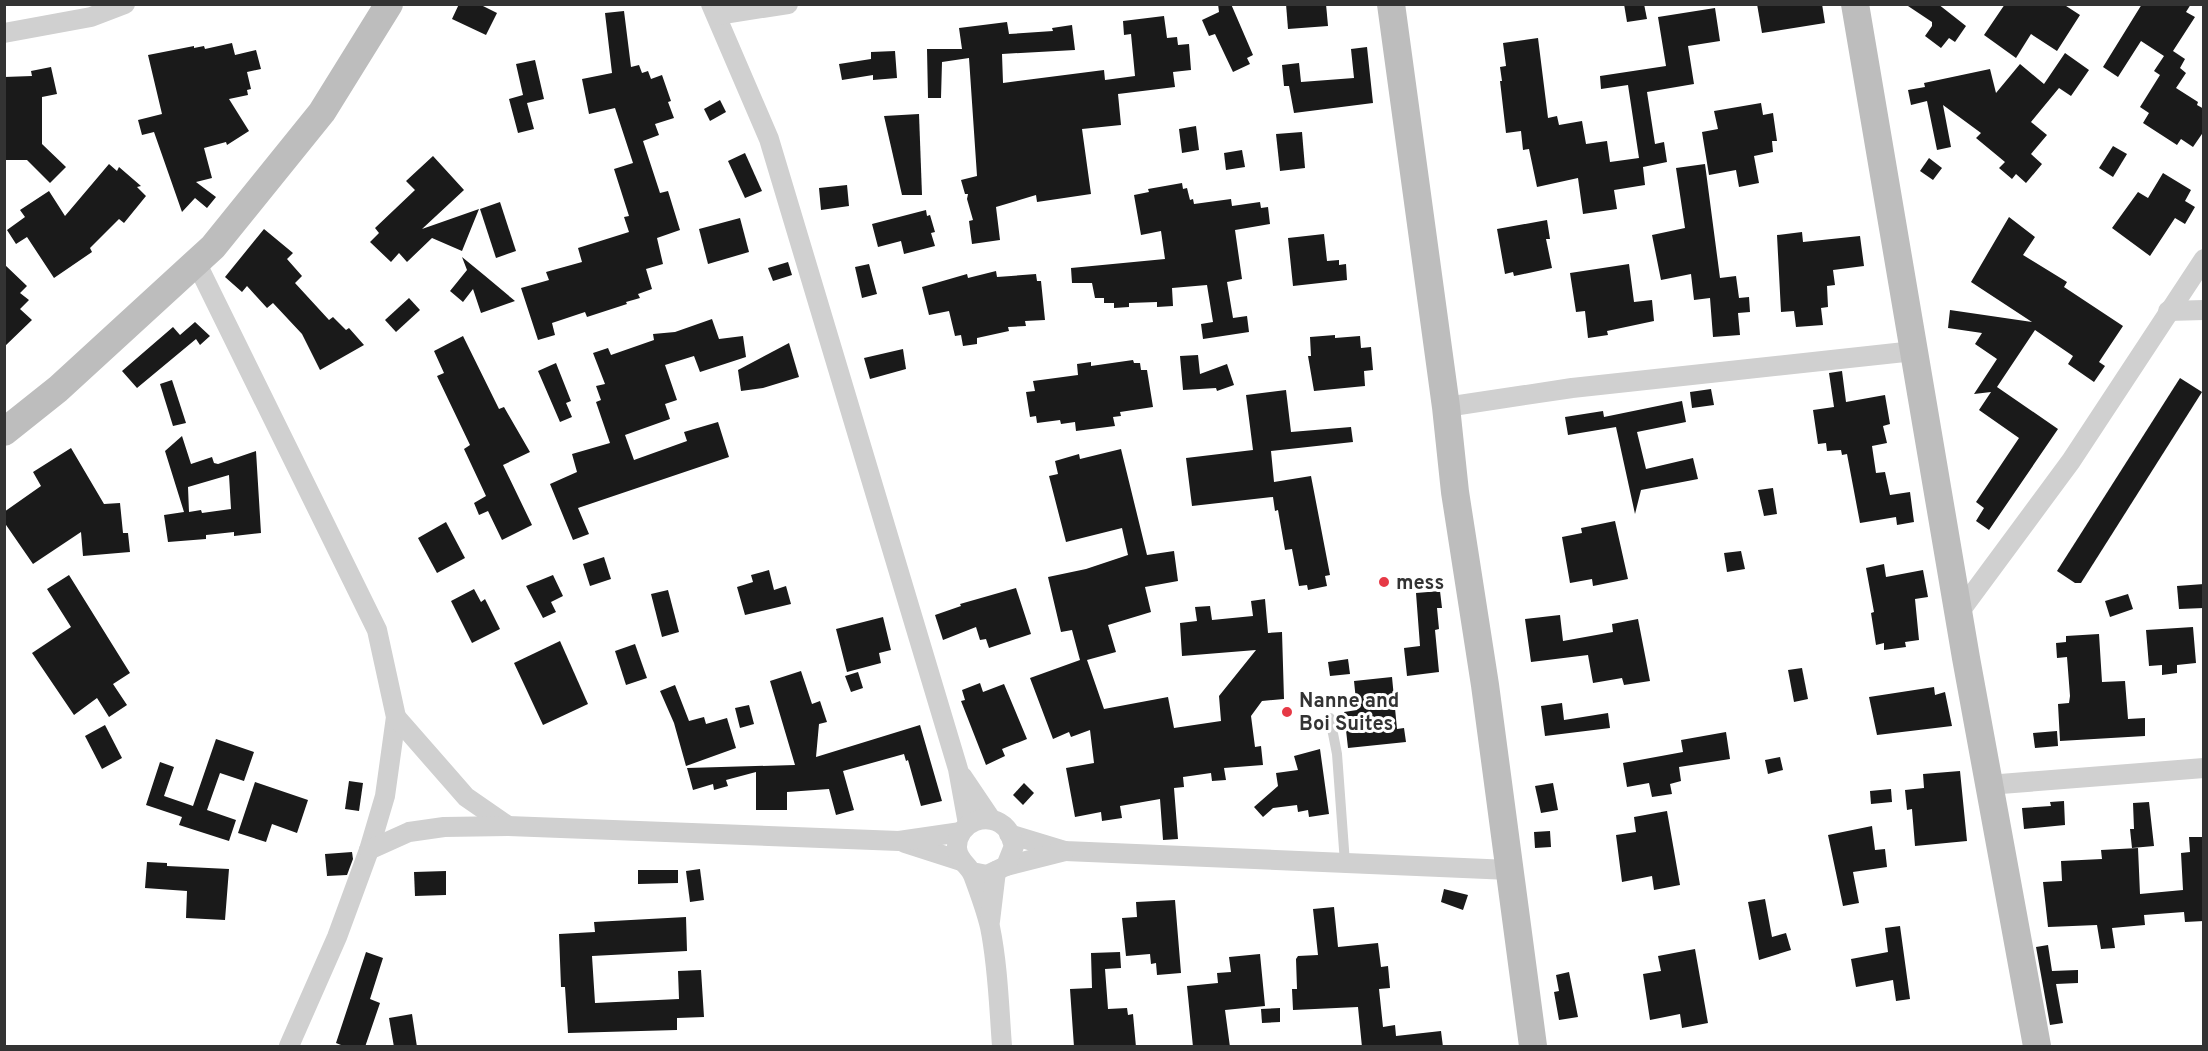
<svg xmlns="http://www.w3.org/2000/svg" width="2208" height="1051" font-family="Overpass,sans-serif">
<rect width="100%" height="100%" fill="#fff"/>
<!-- building -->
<g fill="#1a1a1a" fill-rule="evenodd">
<polygon points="459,4 479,4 497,13 486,35 452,19"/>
<polygon points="1218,4 1231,4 1253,55 1247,58 1250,64 1233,72 1215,34 1209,36 1202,20 1219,12"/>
<polygon points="1286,4 1326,4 1328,26 1288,29"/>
<polygon points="1624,4 1644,4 1647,19 1627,22"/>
<polygon points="1757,4 1822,4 1825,23 1762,33"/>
<polygon points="1905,4 1938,4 1966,26 1955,42 1949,38 1941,48 1925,36 1932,26 1932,22"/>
<polygon points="2005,4 2063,4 2080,15 2057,51 2031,34 2016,58 1984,35"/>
<polygon points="2142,4 2191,4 2186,12 2195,17 2173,51 2185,59 2180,68 2186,73 2176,88 2198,102 2197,105 2204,109 2204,131 2193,147 2181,139 2177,145 2143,123 2149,113 2140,107 2160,75 2154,71 2164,56 2141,41 2118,77 2103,67"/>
<polygon points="1715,8 1720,41 1688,46 1694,84 1647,92 1655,144 1664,142 1667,162 1643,167 1645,185 1614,190 1617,209 1583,214 1578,178 1537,187 1529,149 1523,150 1521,131 1506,133 1500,81 1502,81 1500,67 1506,66 1503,43 1538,38 1548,118 1557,116 1559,125 1582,121 1586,144 1607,141 1610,162 1639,158 1628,85 1601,89 1600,76 1666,66 1658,17"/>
<polygon points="624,11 631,67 639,65 642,73 648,71 651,79 662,75 671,101 668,102 674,118 655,124 659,135 643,141 660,193 668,191 680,230 657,238 663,264 646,269 652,289 638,294 640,298 626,302 627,304 587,317 585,312 552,323 555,335 538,340 521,288 549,280 546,272 582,262 578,248 629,232 624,217 629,216 614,169 633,163 615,108 589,114 582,79 612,73 605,13"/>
<polygon points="1164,16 1167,38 1177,37 1178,45 1189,44 1191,70 1173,72 1175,87 1118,94 1121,125 1082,129 1091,194 1037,202 1036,195 996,207 1000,240 972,244 969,221 973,220 967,199 968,194 965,194 961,180 977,176 969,58 942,62 941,98 928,98 927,49 962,49 959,28 1007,22 1009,34 1053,31 1052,28 1072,25 1075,50 1002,54 1003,83 1104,70 1105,80 1135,76 1131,34 1124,35 1123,21"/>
<polygon points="232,43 235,55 256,50 261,69 247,72 251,89 247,90 248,95 229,99 249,131 227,145 226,142 204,148 212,178 196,182 216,197 207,208 195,198 182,212 154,132 142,135 138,120 162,114 148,55 194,46 194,48 204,46 205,49"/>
<polygon points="1367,47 1373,103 1294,113 1289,86 1284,86 1282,65 1299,63 1301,82 1354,78 1351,49"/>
<polygon points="895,51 897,78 873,80 873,75 842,80 839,64 871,59 871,52"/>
<polygon points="2065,53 2089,70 2071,96 2059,88 2031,122 2047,135 2031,154 2042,164 2026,183 2016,174 2012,179 1999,168 2005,162 1976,138 1981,133 1943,105 1951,147 1937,150 1927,101 1911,105 1908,90 1925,87 1924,83 1990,69 1996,93 2020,64 2044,84"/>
<polygon points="535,60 544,99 527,103 534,129 518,133 509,99 523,95 516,64"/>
<polygon points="51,67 57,94 42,97 42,144 66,167 50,183 27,160 4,160 4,77 32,76 31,71"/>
<polygon points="720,100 726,112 710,121 704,109"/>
<polygon points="1761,103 1763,115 1773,113 1777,141 1772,141 1773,152 1754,156 1759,183 1739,187 1736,170 1709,175 1702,132 1718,129 1714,111"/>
<polygon points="919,114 922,195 902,195 884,116"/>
<polygon points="1196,126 1199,150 1182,153 1179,129"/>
<polygon points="1302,132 1305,168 1280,171 1276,134"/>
<polygon points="2113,146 2127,154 2113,177 2099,168"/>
<polygon points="1242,150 1245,167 1226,170 1224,153"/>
<polygon points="745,153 762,191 745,198 728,161"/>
<polygon points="433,156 464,190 422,229 479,209 462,251 432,238 407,262 399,253 391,262 370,242 379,233 375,228 415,190 406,181"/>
<polygon points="1929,158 1942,168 1933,180 1920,171"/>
<polygon points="109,164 117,171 119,167 141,186 137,187 146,196 124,223 119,219 90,248 92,252 54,278 27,237 16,244 7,230 25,217 20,210 49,191 65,216"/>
<polygon points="1705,164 1720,278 1736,276 1739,298 1749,297 1750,312 1738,313 1740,335 1713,337 1710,298 1694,300 1691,274 1661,280 1652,235 1685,228 1676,168"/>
<polygon points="2163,173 2191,190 2185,201 2195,207 2185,224 2175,218 2150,256 2112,228 2138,192 2148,198"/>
<polygon points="1182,183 1183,189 1187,188 1190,200 1193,199 1194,204 1231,199 1232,206 1260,202 1261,208 1268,207 1270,224 1235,230 1242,279 1227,282 1233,318 1247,316 1249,332 1203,339 1201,324 1213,322 1207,285 1172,288 1173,306 1157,307 1157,302 1129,303 1129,307 1114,308 1114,303 1104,303 1104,298 1095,298 1092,283 1072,283 1071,268 1165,259 1161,231 1141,235 1134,195 1149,192 1148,189"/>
<polygon points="847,185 849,206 821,210 819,188"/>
<polygon points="500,202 516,251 496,258 480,209"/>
<polygon points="926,210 927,216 930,215 935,232 931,233 935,246 904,254 901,241 878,247 872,224"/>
<polygon points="2009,217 2035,237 2023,255 2067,282 2064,287 2123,326 2099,362 2105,366 2094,382 2068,364 2073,356 2035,330 1997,387 2058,429 1989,530 1976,521 1984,508 1976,502 2019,438 1979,410 1991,392 1974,394 1997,359 1975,344 1982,333 1948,328 1950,310 2032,322 1971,282"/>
<polygon points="740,218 749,252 708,264 699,229"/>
<polygon points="1547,220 1550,239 1546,239 1552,268 1514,276 1513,272 1505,274 1497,229"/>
<polygon points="264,229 293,253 287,259 302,276 295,283 329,320 333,317 346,330 349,328 364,345 320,370 302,334 273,303 267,308 247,286 242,292 225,277"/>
<polygon points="1802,232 1803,242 1860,236 1864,266 1833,270 1835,285 1827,286 1828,307 1821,308 1823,325 1796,327 1794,311 1781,312 1777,235"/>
<polygon points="1324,234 1327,261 1339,260 1339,265 1346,264 1347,280 1293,286 1288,238"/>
<polygon points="462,257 484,275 515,301 481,313 473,289 463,302 450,291 467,270"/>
<polygon points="788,262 792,275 773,281 768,268"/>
<polygon points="4,264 27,286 20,293 29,300 20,309 32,320 4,347"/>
<polygon points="869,264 877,294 862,298 855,267"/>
<polygon points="1629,264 1634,302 1652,300 1654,321 1607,331 1608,335 1588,338 1585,311 1576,312 1570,273"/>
<polygon points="996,271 997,277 1036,274 1037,281 1041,281 1045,320 1025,321 1026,326 1008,327 1009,331 977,338 977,344 963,346 961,335 955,336 949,311 929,315 922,287 967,274 968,278"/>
<polygon points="409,298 420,310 396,332 385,320"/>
<polygon points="712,319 719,339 743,336 746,357 700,372 694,356 665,365 677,400 665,404 670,419 625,435 634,460 687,441 684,432 718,422 729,457 578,508 589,534 573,540 550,484 577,472 572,454 610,443 596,402 601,400 596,386 605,384 593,353 608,348 611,355 654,340 653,334 675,332"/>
<polygon points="195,322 210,336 200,345 196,339 137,388 122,371 173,327 180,335"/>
<polygon points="1335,335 1335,338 1360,336 1361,348 1371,347 1373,370 1364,371 1365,386 1314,391 1308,356 1311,356 1310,337"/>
<polygon points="463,336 499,409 504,407 530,452 503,465 532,525 502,540 488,511 479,515 474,503 486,496 464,449 470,445 437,376 444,373 434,351"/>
<polygon points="789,343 799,377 763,388 741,391 738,370"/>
<polygon points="903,349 906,369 870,379 864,358"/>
<polygon points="1198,355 1200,374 1227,364 1234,385 1217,391 1216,388 1183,390 1180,356"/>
<polygon points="1133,360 1134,363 1140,363 1141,370 1147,370 1153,407 1120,412 1121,416 1113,417 1115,426 1076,431 1075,422 1061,424 1060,420 1037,423 1036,416 1030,417 1026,392 1035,391 1033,381 1078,375 1077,364 1091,362 1091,366"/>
<polygon points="556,363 571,401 566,403 572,417 560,422 538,371"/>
<polygon points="1842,371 1846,402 1885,395 1890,424 1883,426 1887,443 1872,446 1876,473 1885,472 1890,495 1910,492 1914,522 1897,525 1896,517 1860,523 1847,454 1842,455 1841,450 1827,451 1826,443 1818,444 1813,410 1834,407 1829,373"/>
<polygon points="2180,378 2202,392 2081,583 2075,583 2057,571"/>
<polygon points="172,380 186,423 173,426 160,384"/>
<polygon points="1711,389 1714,405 1692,408 1690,392"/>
<polygon points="1286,390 1291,432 1351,427 1353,442 1271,451 1274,482 1311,476 1330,575 1325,576 1327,586 1308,590 1307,585 1299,586 1292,549 1285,550 1278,510 1275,511 1273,497 1192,506 1186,458 1253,450 1246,395"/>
<polygon points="1682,401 1686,422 1637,432 1646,469 1693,458 1698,479 1641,490 1635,514 1616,427 1568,435 1565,417 1603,411 1604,417"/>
<path d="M182,436L191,464L212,457L214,463L218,464L256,451L261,533L234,536V532L206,535V539L168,542L164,515L184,512L165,451ZM229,475L231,509L202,513L201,510L189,512L188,487Z"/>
<polygon points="71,448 104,504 120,503 123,533 128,533 130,552 83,556 81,532 33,564 4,522 4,512 41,486 33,472"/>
<polygon points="1121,449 1147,555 1174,551 1178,581 1145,587 1151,612 1108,625 1116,652 1087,660 1104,709 1168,697 1174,728 1221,721 1219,696 1256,650 1182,656 1180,623 1197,621 1195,607 1210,606 1212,620 1253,616 1251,601 1265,599 1268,633 1282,632 1284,699 1262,701 1251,716 1255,747 1261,746 1263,765 1224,768 1226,780 1212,781 1211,773 1183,777 1184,787 1174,788 1178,839 1163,840 1160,799 1120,806 1122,818 1102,821 1101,812 1075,817 1066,768 1094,763 1090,730 1071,737 1069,732 1053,739 1030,678 1080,660 1072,630 1061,632 1048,577 1086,569 1128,555 1122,528 1066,542 1049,476 1058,474 1055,461 1079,454 1080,459"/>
<polygon points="1773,488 1777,514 1764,516 1758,490"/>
<polygon points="1615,521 1628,579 1593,586 1592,579 1570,583 1562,537 1582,533 1581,528"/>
<polygon points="446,522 465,558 437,573 418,538"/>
<polygon points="1741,551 1745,569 1727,572 1724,553"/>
<polygon points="604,557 611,579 590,586 583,564"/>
<polygon points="1884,564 1886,577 1923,570 1928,597 1915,599 1919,640 1905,642 1906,647 1884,650 1884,643 1876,645 1871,613 1874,612 1866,568"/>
<polygon points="769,570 774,590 786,586 791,604 745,615 737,587 753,582 751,575"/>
<polygon points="69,575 130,673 113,684 127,705 109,717 97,698 74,715 32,653 71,627 47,589"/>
<polygon points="553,575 563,596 551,602 556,612 543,618 526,586"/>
<polygon points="2204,584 2204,608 2179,609 2177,586"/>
<polygon points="1016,588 1031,634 989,648 986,639 980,640 976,627 943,640 935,615 961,606 960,604"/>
<polygon points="474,589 481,602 485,599 500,629 472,643 451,601"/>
<polygon points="668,590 679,632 662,637 651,594"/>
<polygon points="1440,591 1442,608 1437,608 1439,629 1435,630 1439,672 1407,676 1404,648 1420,646 1416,593"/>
<polygon points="2128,594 2133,609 2110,617 2105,601"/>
<polygon points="1560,615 1563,641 1613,632 1612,624 1638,619 1650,681 1624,685 1622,678 1593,683 1588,655 1531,662 1525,619"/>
<polygon points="883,617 891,650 879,653 881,663 847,672 836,629"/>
<polygon points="2193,627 2196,663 2177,665 2177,673 2162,675 2162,665 2149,666 2146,630"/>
<polygon points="2099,634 2102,682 2125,681 2128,719 2145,718 2145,736 2060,741 2058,704 2069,703 2070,696 2067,657 2057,658 2056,643 2066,642 2066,636"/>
<polygon points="560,641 588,704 543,725 514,663"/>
<polygon points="635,644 647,678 626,685 615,651"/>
<polygon points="1348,659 1350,674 1330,676 1328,662"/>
<polygon points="1802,668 1808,699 1794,702 1788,670"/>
<polygon points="801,671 812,704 820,701 827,722 819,724 816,757 920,725 942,801 921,806 908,760 906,761 904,754 843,771 854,810 836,815 829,789 787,792 787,810 756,810 756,772 726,780 728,786 714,790 713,784 693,790 687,768 795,765 770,681"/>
<polygon points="858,672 863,688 851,692 845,676"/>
<polygon points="1392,677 1397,729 1404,728 1406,742 1348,748 1344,712 1357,710 1354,681"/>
<polygon points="980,683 983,692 1004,684 1027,739 1002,749 1005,756 986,765 961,701 965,700 962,690"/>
<polygon points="675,685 689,721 704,717 706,724 727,718 736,748 686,766 674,723 660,691"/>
<polygon points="1934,687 1935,695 1945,692 1952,726 1877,735 1869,697"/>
<polygon points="1562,703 1564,720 1608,713 1610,728 1545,736 1541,706"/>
<polygon points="749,705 754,724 740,728 735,708"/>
<polygon points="105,725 122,758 102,769 85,736"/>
<polygon points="2057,731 2058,746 2035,748 2033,733"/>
<polygon points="1726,732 1730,759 1679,767 1681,781 1670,784 1672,794 1652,797 1649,783 1627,787 1623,763 1683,752 1681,740"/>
<polygon points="216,739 254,752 244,781 220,773 207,810 236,820 229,841 179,825 182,817 146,805 160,762 174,767 164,796 193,806"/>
<polygon points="1320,749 1329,814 1309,817 1308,810 1298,812 1297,805 1273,808 1263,817 1254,807 1278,786 1276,773 1298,770 1294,756"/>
<polygon points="1780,757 1783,770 1768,774 1765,760"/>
<polygon points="1960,771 1967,841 1915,846 1912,809 1907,810 1905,790 1924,788 1923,774"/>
<polygon points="349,781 363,783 359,811 345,809"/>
<polygon points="255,782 308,800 297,833 272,824 266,842 238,833"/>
<polygon points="1024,783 1034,793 1023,805 1013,795"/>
<polygon points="1553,783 1558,810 1541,813 1535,786"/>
<polygon points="1891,789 1892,802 1871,804 1870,791"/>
<polygon points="2064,801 2065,825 2024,829 2022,808 2051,806 2050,802"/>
<polygon points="2149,802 2154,846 2132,848 2130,829 2134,829 2133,803"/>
<polygon points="1667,811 1680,885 1654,890 1652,876 1622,882 1616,835 1636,832 1634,817"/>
<polygon points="1872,826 1875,850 1885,849 1887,867 1853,872 1859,903 1843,906 1828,835"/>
<polygon points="1550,831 1551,847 1535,848 1534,832"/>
<polygon points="2189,837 2204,837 2204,921 2185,922 2184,912 2144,915 2145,925 2112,928 2115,948 2101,949 2097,925 2048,927 2043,882 2062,881 2061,861 2102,859 2101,850 2138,848 2140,894 2183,890 2181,853 2190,852"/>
<polygon points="352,852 353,859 347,875 327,876 325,854"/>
<polygon points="147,862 167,863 167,866 229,869 225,920 186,918 187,891 145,888"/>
<polygon points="700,869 704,900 690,902 686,871"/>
<polygon points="638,870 678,870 678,883 638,884"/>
<polygon points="446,871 446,895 415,896 414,872"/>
<polygon points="1444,889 1468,895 1463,910 1441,902"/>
<polygon points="1765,899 1772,937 1786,933 1791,950 1759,960 1748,902"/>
<polygon points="1175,900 1181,973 1157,975 1156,963 1151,964 1150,954 1126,956 1122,918 1137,917 1136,902"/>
<polygon points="1334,907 1338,947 1378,943 1381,967 1388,966 1390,988 1379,989 1383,1027 1395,1025 1396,1036 1441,1031 1443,1047 1362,1047 1358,1007 1293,1010 1292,989 1297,989 1296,959 1298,956 1318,955 1313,909"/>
<polygon points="686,917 687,951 592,956 595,1003 679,999 678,971 701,970 704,1017 677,1018 677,1030 568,1033 565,987 561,987 559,934 595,932 594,922"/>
<polygon points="1900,926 1910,999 1896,1001 1893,980 1856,987 1851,959 1888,952 1885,928"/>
<polygon points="2048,945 2052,971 2078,970 2078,983 2056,984 2063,1023 2050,1025 2036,947"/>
<polygon points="1695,949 1708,1023 1682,1028 1680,1014 1650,1020 1643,974 1661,971 1658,956"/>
<polygon points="366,952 383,958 370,999 380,1003 365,1047 346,1047 336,1043"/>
<polygon points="1120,952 1121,968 1105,969 1108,1009 1127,1008 1128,1015 1133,1014 1136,1047 1074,1047 1070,989 1092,988 1091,953"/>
<polygon points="1260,954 1265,1006 1225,1010 1230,1047 1193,1047 1187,986 1218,983 1217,973 1231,972 1229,957"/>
<polygon points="1569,972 1578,1017 1559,1020 1554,992 1559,991 1556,975"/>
<polygon points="1280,1008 1280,1022 1262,1023 1261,1009"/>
<polygon points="412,1014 417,1047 394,1047 389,1018"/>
</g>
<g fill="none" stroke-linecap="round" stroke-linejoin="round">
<!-- lane -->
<polyline stroke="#d0d0d0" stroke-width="10" points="1330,718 1337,754 1345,863"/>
<!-- street -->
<g stroke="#d0d0d0" stroke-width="20">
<polyline points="711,4 769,139 958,769 968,824"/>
<polyline points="717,15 788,4"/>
<polyline points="4,33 91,17 125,4"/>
<polyline points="197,264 377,630 396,717 385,796 369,850 337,937 289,1046"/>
<polyline points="2168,311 2204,310"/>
<polyline points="1446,407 1572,388 1914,351"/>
<polyline points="1958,614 2071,461 2204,259"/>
<polyline points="396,717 466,797 508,826"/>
<polyline points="962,776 991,819"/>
<polyline points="1988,785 2204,768"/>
<polyline points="1009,834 1065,851 1510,870"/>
<polyline points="905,843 961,861"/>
<polyline points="369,850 409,832 444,827 508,826 899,841 961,832"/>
<polyline points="1006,866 1065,851"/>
<path d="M972,872L987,875L1006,866L1014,846C1012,841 1010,832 1007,829C990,809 956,822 957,848C958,861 968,864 973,875C979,891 986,910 990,927C998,966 999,1007 1002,1046"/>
<polyline points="990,921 996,871"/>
</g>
<!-- secondary -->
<g stroke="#bdbdbd" stroke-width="28">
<polyline points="1391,4 1446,407 1455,492 1485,685 1533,1046"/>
<polyline points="1855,4 1966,658 2037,1046"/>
<polyline points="4,432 58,389 213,247 322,112 389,4"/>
</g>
</g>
<!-- markers -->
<g fill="#e63946" stroke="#fff" stroke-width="2">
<circle cx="1384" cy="582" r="6"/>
<circle cx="1287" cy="712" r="6"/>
</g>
<g text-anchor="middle" stroke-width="6" stroke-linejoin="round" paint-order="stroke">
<!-- poi labels -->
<g font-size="20" font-weight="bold" fill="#333" stroke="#fff" text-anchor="start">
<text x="1396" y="589">mess</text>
<text x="1299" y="707">Nanne and<tspan x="1299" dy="23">Boi Suites</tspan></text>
</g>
</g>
<!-- border -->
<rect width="2208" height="1051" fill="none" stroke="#333333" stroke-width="12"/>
</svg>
